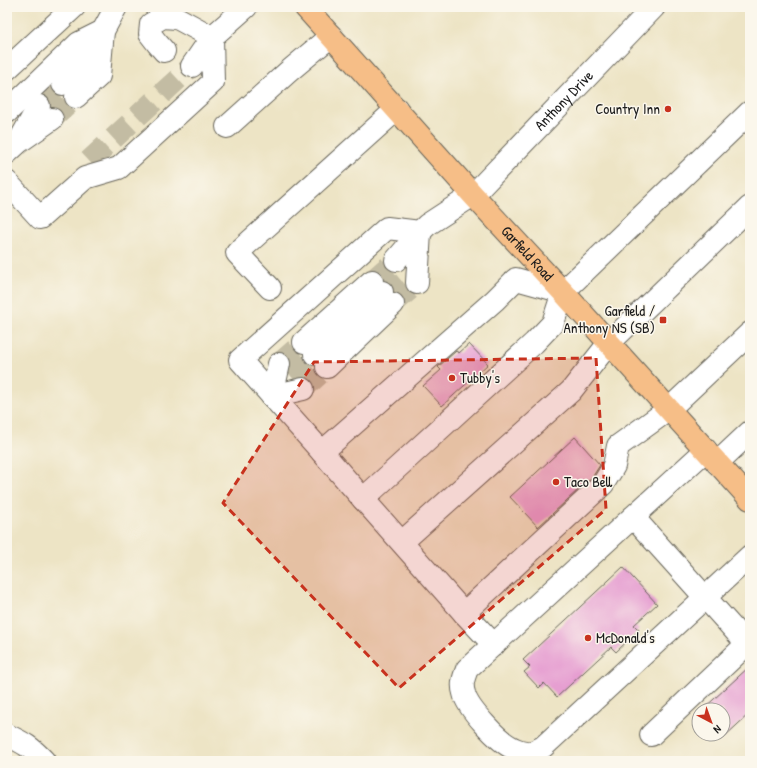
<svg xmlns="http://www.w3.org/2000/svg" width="757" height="768" font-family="'Patrick Hand',sans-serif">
<rect width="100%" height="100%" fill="#fbf7ec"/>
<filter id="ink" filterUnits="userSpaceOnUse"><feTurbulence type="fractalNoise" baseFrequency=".025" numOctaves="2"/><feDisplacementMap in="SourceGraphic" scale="8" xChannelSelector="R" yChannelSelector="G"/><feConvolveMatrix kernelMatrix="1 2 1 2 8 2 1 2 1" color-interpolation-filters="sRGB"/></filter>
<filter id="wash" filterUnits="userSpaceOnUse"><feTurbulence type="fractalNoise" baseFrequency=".012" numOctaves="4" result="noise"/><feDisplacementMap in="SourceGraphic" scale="16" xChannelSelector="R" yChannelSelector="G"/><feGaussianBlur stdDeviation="0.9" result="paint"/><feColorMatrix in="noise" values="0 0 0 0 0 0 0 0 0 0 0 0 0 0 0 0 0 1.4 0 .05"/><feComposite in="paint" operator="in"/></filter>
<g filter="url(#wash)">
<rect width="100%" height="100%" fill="#ede4c5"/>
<g id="blocks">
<!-- building -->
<g fill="#e69fd1">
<polygon points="469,344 488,364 442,406 423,386 441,370 438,367 456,351 459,353"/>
<polygon points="575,437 600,465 593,476 538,527 510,497"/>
<polygon points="623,567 657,604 634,625 639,630 616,652 611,647 557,697 544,683 539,688 524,672 530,667 523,660"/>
<polygon points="750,666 750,713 724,737 722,734 723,734 723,710 702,710"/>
</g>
</g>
</g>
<g filter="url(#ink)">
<use href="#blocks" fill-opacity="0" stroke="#656257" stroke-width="1"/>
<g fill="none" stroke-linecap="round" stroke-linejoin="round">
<!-- minor-tunnel -->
<g stroke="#c3bca3" stroke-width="22" stroke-dasharray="22 11" stroke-linecap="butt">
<polyline points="39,106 63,84"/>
<polyline points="52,119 76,97"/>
<polyline points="89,161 192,66"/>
<polyline points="372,281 396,260"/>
<polyline points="382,292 406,272"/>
<polyline points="393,304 417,283"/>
<polyline points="279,364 304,342"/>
<polyline points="290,375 315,354"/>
<polyline points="303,389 327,367"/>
</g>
<!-- minor casing -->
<g stroke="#656257" stroke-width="24">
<g id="minor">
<polyline points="164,51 157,43 150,34 151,24 163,17 177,18 212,37"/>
<polyline points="192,66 212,37"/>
<polyline points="7,69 74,7"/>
<polyline points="63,84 88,62 99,40"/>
<polyline points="76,97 99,76 103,31"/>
<polyline points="7,112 79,43 103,31 116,7"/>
<polyline points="227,127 288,72 331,36"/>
<polyline points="21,138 39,106"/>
<polyline points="7,153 19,142 52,119"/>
<polyline points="7,182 40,218 85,178 119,168 213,82 212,37 246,7"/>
<polyline points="396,260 420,232"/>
<polyline points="417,283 420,232"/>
<polyline points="270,288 237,253 397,109"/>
<polyline points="563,292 516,279 495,300 322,452 363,499 534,343 553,323 563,292 750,112"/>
<polyline points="304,342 372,281"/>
<polyline points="315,354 382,292"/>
<polyline points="327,367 393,304"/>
<polyline points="272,396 279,364"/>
<polyline points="272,396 303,389"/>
<path d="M706,450L467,669C464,677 461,684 464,693C467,708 499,742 513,748C518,751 525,752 531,753L543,747L750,556"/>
<path id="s1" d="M322,452L240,360L387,228L420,232L427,225L473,195L654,7"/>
<polyline points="717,463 750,432"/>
<polyline points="363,499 464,613 494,645"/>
<polyline points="633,517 747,644 651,735"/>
<polyline points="402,542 571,391 609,343 750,207"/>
<polyline points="464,613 603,484 614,466 618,446 668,410 750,333"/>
<path d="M7,735C24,743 31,747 44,761"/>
</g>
</g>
<!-- major casing -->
<g stroke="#656257" stroke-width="24">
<g id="major">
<path id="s2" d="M305,7L473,195L563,292L750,499"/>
</g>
</g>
<!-- minor -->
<use href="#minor" stroke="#fff" stroke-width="22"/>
<!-- major -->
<use href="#major" stroke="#f6be87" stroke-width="22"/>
</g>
</g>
<!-- marked area -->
<path fill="#c8321e" fill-opacity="0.2" stroke="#c8321e" stroke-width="3" stroke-dasharray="8 5" stroke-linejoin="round" d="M596,358L606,509L399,688L223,503L314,362Z"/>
<!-- markers -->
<g fill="#c8321e" stroke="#fbf7ec" stroke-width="1.5">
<circle cx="668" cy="109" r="4"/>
<rect x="659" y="316" width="8" height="8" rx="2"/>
<circle cx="452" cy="378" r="4"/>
<circle cx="556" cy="482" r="4"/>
<circle cx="588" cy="638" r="4"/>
</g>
<g text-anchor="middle" stroke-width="3" stroke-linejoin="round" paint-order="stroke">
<!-- street labels -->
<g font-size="15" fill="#1c1c1c" stroke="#fbf7ec">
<text dy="5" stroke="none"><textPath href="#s1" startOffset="550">Anthony Drive</textPath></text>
<text dy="5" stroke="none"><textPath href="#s2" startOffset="332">Garfield Road</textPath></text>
</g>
<!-- poi labels -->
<g font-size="15" fill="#1c1c1c" stroke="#fbf7ec" text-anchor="start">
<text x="660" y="114" text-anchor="end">Country Inn</text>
<text x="655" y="316" text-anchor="end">Garfield /<tspan x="655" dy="17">Anthony NS (SB)</tspan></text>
<text x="460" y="383">Tubby's</text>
<text x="564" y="487">Taco Bell</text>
<text x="596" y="643">McDonald's</text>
</g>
</g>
<!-- margin -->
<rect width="757" height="768" fill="none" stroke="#fbf7ec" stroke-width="24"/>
<!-- north arrow -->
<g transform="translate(711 722) rotate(139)"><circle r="19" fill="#fbf7ec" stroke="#a29f99"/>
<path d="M0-3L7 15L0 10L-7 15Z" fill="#c8321e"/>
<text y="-6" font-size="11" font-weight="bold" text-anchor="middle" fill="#1c1c1c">N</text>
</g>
</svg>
